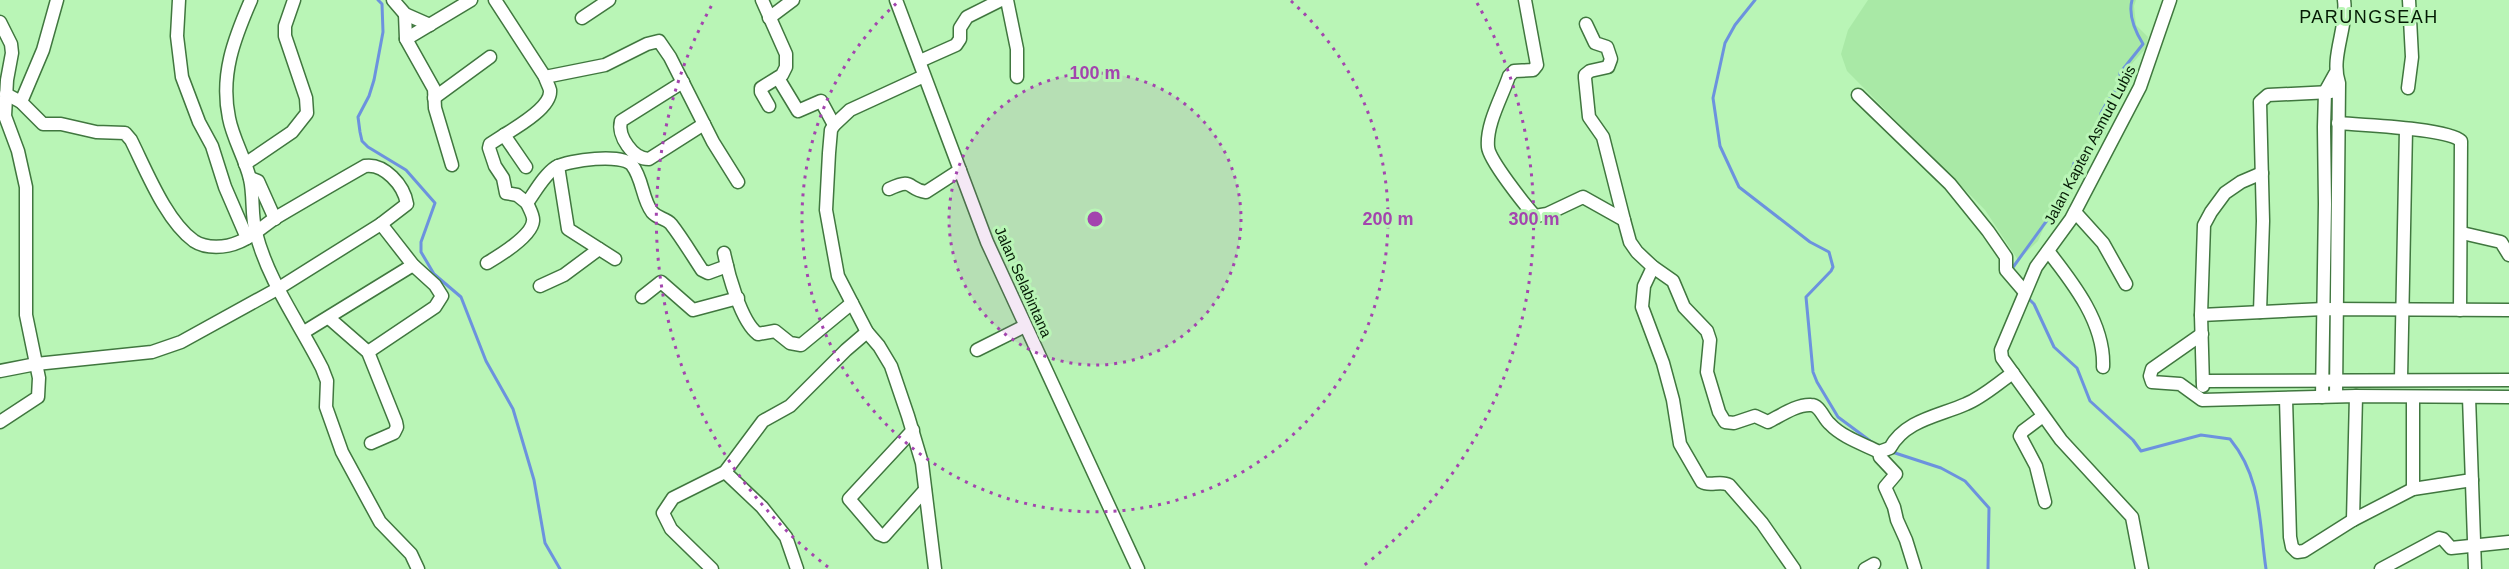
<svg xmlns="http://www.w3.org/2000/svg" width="2509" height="569" font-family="Arial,sans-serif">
<rect width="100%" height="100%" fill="#b9f5b6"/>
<!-- built -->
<polygon fill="#a9e9a6" points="1868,0 2136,0 2134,6 2136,25 2148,37 2146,48 2129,67 2119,95 2106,113 2106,134 2080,159 2072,196 2044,227 2038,241 2018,260 1985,210 1847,71 1841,54 1848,30"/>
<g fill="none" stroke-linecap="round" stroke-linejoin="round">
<!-- stream -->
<g stroke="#6c92de" stroke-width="3">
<polyline points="378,0 382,4 383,32 374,80 369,96 358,117 360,132 362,141 368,147 406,170 435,203 421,242 421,252 434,274 461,297 486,361 513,409 534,480 545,543 560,569"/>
<polyline points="1755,0 1735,25 1725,43 1713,98 1720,146 1739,187 1810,242 1829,252 1833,267 1831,271 1806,297 1813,372 1817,382 1838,417 1873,443"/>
<path d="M2011,270L2066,194L2074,163L2101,134V113L2109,99L2120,85V73L2143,44C2135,31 2128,15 2132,0"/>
<path d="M2027,297L2034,304L2054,347L2077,368L2090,401L2133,440L2141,451L2201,435L2230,439C2262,478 2259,522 2266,569"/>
<polyline points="1892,452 1941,468 1965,481 1989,508 1988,569"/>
</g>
<!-- minor casing -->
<g stroke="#40773f" stroke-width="15">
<g id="minor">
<polyline points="179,0 177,36 182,77 199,122 212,146 225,187 247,238"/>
<path d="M251,0C234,39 220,75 229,118C233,139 245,158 250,179C254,196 251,216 256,233C268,281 300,324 322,368L327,381L326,407L342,452L380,522L411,554L418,569"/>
<polyline points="393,0 405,14 430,25"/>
<polyline points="495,0 545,77 605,65 647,44 659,41 670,57 713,142 738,182"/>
<polyline points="762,0 786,54 786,67 782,75 761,88 761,92 769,106"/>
<polyline points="896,0 987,242 1138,569"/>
<polyline points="1007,0 1017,49 1017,77"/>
<path d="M1525,0L1537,65L1533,70L1514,71L1509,76C1502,97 1486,124 1488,147C1489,160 1525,205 1535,216L1547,214L1583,197L1624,220L1630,242L1637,252L1653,267L1673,281L1684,307L1707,331L1710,340L1707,372L1719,412L1725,422L1734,423L1755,416L1768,422C1780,416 1797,404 1811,405C1820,405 1823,418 1830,424C1842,437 1863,444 1879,452L1890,448C1905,420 1939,416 1966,404C1983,397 1998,383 2013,373"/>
<polyline points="405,14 406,39 434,89 435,108 452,165"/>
<polyline points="582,18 609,0"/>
<polyline points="769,18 793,0"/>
<polyline points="0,22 11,44 12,53 7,80 5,116 18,151 26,187 26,315 39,378 38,397 0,422"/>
<polyline points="1586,24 1595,43 1607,47 1611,59 1608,67 1590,71 1585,75 1585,78 1589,117 1603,137 1624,220"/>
<polyline points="406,39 471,0"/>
<polyline points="920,61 956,45 960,39 960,28 967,17 1001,0"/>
<polyline points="924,76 850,110 834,125 831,130 829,153 826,210 838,276 867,332 879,346 891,366 908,416 922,463 935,569"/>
<polyline points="778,78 798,111 821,101 834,125"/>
<path d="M683,82L621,121C617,136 633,159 649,159L704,124"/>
<polyline points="2408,88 2412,57 2409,0"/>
<polyline points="1858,95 1950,184 1988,231 2006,257 2006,270 2024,291"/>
<polyline points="434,98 490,57"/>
<polyline points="21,102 43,50 57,0"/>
<path d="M2338,123C2361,125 2448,128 2461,141L2460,310"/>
<path d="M504,135L490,144L489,148L495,166L503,178L506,193L517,195L527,203C535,192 544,175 556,167C569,160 622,153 632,165C643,179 642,199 652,212C658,219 666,218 671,224C682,238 692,255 702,270L708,273L727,266"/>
<polyline points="245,164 292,132 307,113 306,98 285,36 285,26 294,0"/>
<polyline points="558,166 568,229 615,259"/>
<path d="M526,167L504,135C517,127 552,107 550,90C549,86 546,81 545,77"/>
<polyline points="250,178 258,181 275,219"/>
<path d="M889,189C915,177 906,189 926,192L960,170"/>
<polyline points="2075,212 2103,243 2126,284"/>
<polyline points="2462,233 2501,242 2509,255"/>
<path d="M2048,251C2074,284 2105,324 2103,367"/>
<path d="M724,253C728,273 741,322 758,334L775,331L790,343L801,345L852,303"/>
<path d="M487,263C499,256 532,236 533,221C534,216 529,208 527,203"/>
<path d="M1653,267L1644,286L1642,307L1663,363L1673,400L1680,444L1702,482C1710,487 1720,480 1729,485L1762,523L1794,569"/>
<polyline points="540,286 564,275 599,249"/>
<polyline points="642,297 661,282 693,310 738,298"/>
<polyline points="2260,312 2263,221 2260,102 2268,95 2331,92"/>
<polyline points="2201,315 2324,309 2509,310"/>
<polyline points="329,318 368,352 396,422 397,427 394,433 371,443"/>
<polyline points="304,332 413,265"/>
<polyline points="2202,334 2152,369 2150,376 2152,382 2180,384 2202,400 2356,396 2509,397"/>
<polyline points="977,350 1025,326"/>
<polyline points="368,352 435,307 442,296 435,285 413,265 381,224"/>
<path d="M0,371L36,364L152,352L181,342L279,288L381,224L407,204C404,185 384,163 365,166C335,183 306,200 277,217C264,225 253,237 239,242C226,248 206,249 194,241C166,221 146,170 131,140L125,133L96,132L61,124H43L21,102L6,94"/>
<polyline points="2401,379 2406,129"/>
<polyline points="2203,381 2509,380"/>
<polyline points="2203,386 2201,315 2204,225 2211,212 2225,193 2241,182 2262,173"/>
<path d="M2336,396L2339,83C2330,57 2348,27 2344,0"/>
<polyline points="2322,397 2325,204 2324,127 2325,92 2335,74"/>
<polyline points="2469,397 2475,569"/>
<polyline points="2286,399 2290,537 2292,547 2297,552 2304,551 2353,520 2413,489 2472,480"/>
<polyline points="2043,416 2023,431 2020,436 2036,466 2045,502"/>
<polyline points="913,430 849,499 879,534 884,536 925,490"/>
<polyline points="1879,452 1880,457 1896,474 1885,487 1894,507 1897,520 1906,540 1915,569"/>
<polyline points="725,472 762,507 786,537 797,569"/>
<polyline points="2413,489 2413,398"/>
<polyline points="2353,520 2356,396"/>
<polyline points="712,569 671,529 663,513 673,498 725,472 763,421 790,406 846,350 867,332"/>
<polyline points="1865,569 1874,564"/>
<polyline points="2142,569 2132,517 2061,440 2002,358 2001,350 2036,267 2071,219 2140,87 2170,0"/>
<polyline points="2381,569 2439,538 2443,539 2451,548 2509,542"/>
</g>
</g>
<!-- minor -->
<use href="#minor" stroke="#fff" stroke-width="12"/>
</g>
<!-- distance rings -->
<circle cx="1095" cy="219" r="146" fill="#a345ae" fill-opacity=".12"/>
<g fill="none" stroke="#a345ae" stroke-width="3" stroke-dasharray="3 6">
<circle cx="1095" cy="219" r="146"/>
<path d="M1291 1A293 293 0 1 1 899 1"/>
<path d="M828 567A439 439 0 0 1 713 3M1477 3A439 439 0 0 1 1362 567"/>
</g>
<g text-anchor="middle" stroke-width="6" stroke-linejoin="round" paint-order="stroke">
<!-- street labels -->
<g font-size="15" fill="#041a04" stroke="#b9f5b6">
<text transform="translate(2090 145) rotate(-62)" y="5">Jalan Kapten Asmud Lubis</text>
<text transform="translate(1023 282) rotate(66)" y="5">Jalan Selabintana</text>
</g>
<!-- quarter labels -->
<g font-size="18" letter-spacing="1.5" fill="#041a04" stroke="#b9f5b6">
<text x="2369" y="23">PARUNGSEAH</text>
</g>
</g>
<circle cx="1095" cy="219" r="9" fill="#a345ae" stroke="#b9f5b6" stroke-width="3"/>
<g font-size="18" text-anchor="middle" font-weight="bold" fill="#a345ae" stroke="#b9f5b6" stroke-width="6" stroke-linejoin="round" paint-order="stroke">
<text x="1095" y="79">100 m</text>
<text x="1388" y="225">200 m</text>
<text x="1534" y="225">300 m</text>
</g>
</svg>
